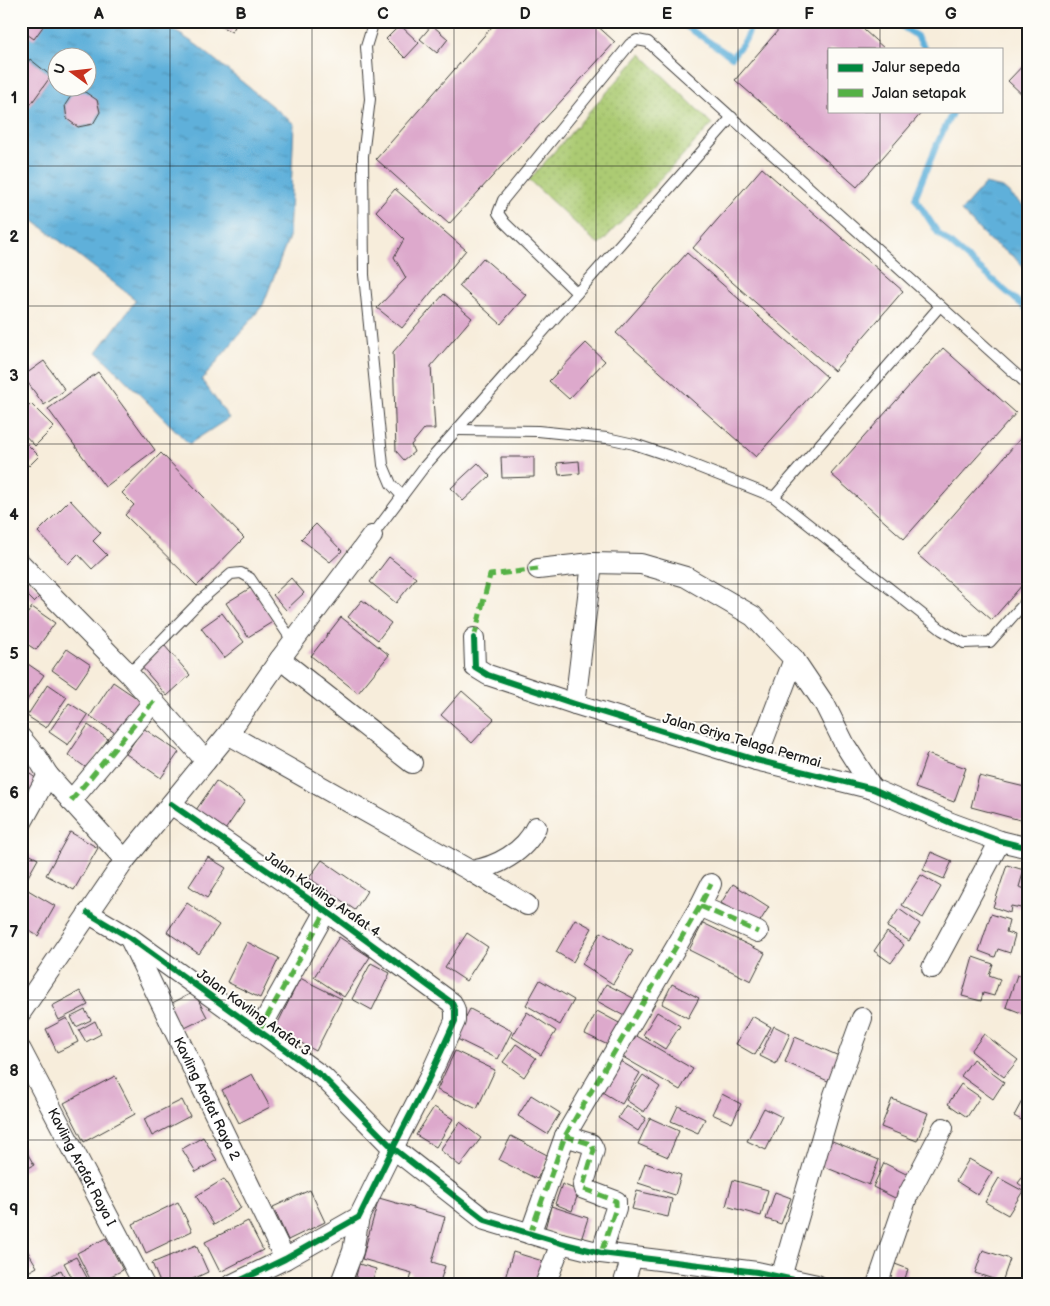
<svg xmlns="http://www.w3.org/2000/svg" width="1050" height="1306" font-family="'Balsamiq Sans',sans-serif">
<defs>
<pattern id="grass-dots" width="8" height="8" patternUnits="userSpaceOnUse" patternTransform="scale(1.25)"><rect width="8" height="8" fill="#accb73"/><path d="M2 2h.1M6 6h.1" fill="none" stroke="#93ae63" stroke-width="1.8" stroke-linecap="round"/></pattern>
<pattern id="water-ripples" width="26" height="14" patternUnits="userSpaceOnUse" patternTransform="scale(1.25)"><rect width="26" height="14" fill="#5fb0da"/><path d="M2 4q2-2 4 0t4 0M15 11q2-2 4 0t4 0" fill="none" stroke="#4e8eb0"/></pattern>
</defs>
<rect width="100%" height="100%" fill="#fdfcf7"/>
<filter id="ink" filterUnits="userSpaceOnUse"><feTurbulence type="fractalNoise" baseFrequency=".02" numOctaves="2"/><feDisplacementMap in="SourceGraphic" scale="10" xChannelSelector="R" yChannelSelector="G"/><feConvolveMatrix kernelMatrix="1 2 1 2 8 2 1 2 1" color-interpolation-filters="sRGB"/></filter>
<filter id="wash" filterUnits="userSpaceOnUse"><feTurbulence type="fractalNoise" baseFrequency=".0096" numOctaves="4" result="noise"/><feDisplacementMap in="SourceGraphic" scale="20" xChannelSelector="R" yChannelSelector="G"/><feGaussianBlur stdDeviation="1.12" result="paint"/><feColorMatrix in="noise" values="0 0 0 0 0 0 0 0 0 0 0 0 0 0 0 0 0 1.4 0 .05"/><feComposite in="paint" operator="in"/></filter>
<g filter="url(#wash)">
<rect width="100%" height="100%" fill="#f7eddb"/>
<!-- grass -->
<polygon fill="url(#grass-dots)" stroke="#647448" points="641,54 712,124 599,245 529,180"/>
<!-- water -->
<g fill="url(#water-ripples)" stroke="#3e667b" fill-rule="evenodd">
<path d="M47,21H160L198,46L294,124L289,237L263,305L202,380L229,418L189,444L97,352L136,300L29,217L21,209V103L28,108L51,76L30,59L21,71V30L33,39ZM58,58H88V88H58ZM73,94L97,100L100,112L93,124L79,127L67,119L65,105Z"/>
<polygon points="985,184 1003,188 1029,211 1029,274 1014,257 989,240 961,211"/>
</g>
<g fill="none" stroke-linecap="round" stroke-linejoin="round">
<!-- stream -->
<g stroke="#5fb0da" stroke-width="6">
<polyline points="678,21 732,57 746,39 753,21"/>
<polyline points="893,21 917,36 925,49"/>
<polyline points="953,111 937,144 915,198 938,233 1029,311"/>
</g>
</g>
<g id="blocks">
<!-- building -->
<g fill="#dda9cc">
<polygon points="21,21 47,21 34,39 21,30"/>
<polygon points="210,21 238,21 232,32"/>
<polygon points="497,21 592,21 615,42 449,224 376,159"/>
<polygon points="786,21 854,21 885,49 829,49 829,111 923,111 857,187 735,80"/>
<polygon points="400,25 419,43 405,58 386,39"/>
<polygon points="432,25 448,39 437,53 420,39"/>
<polygon points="30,59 51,76 28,108 21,103 21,71"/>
<polygon points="1029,59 1029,93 1025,97 1008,81"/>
<polygon points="85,92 97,100 100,112 93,124 78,127 67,119 65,105 73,93"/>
<polygon points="762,168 903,291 834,371 693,248"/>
<polygon points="395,189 466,250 402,328 377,308 406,278 394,257 404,239 376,211"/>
<polygon points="687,253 827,377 756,457 616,333"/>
<polygon points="483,258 526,295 501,324 459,286"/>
<polygon points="444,294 472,318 431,366 435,429 424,429 411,445 414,452 404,460 396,451 393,352"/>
<polygon points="586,343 605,361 569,399 549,381"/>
<polygon points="943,348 1016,413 904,539 831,474"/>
<polygon points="44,361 65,390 44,405 23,376"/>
<polygon points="98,372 155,450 105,487 48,409"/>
<polygon points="31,404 54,427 35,446 21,431 21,414"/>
<polygon points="1028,430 1029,577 992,620 918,555"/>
<polygon points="23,440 39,456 29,466 21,458 21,442"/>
<polygon points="161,453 244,538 197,586 125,515 134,505 122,493"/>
<polygon points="501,457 534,457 534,477 502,478"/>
<polygon points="579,461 580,473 559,475 557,463"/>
<polygon points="478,463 490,476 463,501 451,488"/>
<polygon points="70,500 101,533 93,541 107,555 92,569 78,554 68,564 38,532"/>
<polygon points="316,524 342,551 330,562 301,539"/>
<polygon points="389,557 416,578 396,603 370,582"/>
<polygon points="21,574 43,593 34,602 21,589"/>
<polygon points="291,578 304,593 286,610 273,595"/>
<polygon points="252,587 274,621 248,637 226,603"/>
<polygon points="362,600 391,623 378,640 348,617"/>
<polygon points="32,607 55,623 36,650 21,640 21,623"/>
<polygon points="222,613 244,642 224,658 201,628"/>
<polygon points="341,617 389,655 358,693 311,656"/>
<polygon points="164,645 190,675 167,696 141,666"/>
<polygon points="67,649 91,665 76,687 52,670"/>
<polygon points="25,662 44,675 23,706 21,705 21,668"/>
<polygon points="113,682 144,703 121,737 90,716"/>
<polygon points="48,684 67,697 46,728 27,716"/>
<polygon points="462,691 494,719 472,743 441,715"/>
<polygon points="69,703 88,715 68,745 49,732"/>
<polygon points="88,725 108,739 88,769 68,755"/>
<polygon points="143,728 179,752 161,778 126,754"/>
<polygon points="21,754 30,761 21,772"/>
<polygon points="927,754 966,768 954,802 915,788"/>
<polygon points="25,770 43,784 33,797 21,788 21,776"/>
<polygon points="979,776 1029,788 1029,803 1024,821 971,807"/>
<polygon points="216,781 245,801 225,830 196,810"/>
<polygon points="70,832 98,848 74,890 46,875"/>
<polygon points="21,850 38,859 21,889"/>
<polygon points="931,852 952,861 944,879 923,870"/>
<polygon points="208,857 226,868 207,898 189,886"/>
<polygon points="322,860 367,891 355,910 309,878"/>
<polygon points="1007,865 1024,870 1019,887 1029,890 1029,901 1026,909 1011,906 1010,913 993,907"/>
<polygon points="921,875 941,887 923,918 902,905"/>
<polygon points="733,884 769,907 757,926 721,903"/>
<polygon points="28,890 55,906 38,936 21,926 21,903"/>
<polygon points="187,903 219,925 199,954 167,932"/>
<polygon points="899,909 920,924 909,941 887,927"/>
<polygon points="991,914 1009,920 1006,932 1015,935 1010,953 998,949 995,957 979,951"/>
<polygon points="575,919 592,928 573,962 556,952"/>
<polygon points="703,923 765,953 751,981 689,950"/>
<polygon points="601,932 633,951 613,984 582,964"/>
<polygon points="887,932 904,945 891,963 874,951"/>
<polygon points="467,933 488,947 466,981 445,967"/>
<polygon points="339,937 370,957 344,997 314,977"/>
<polygon points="247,942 279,958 260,998 227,982"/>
<polygon points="973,957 993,964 989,975 1000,979 994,996 983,993 981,1001 962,996"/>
<polygon points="371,963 390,973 372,1010 352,999"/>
<polygon points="1017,975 1029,979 1029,1016 1006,1007"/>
<polygon points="300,978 342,999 316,1051 275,1029"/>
<polygon points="540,980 574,1000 560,1025 526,1005"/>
<polygon points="606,984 635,999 626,1017 597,1001"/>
<polygon points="672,984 699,998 688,1018 662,1004"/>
<polygon points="80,991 88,1005 59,1020 52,1006"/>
<polygon points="194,992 207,1017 181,1030 168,1005"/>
<polygon points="470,1009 512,1031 498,1059 455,1038"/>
<polygon points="85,1010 91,1020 76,1027 71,1017"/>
<polygon points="597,1011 621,1024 610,1046 585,1034"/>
<polygon points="527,1012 556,1031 541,1055 512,1037"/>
<polygon points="657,1012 680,1026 665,1049 643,1035"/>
<polygon points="752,1016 771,1027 755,1055 736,1044"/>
<polygon points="67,1018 78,1042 57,1052 46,1029"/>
<polygon points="95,1021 101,1034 86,1042 79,1030"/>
<polygon points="774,1026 790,1034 776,1064 760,1056"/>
<polygon points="984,1034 1018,1060 1004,1077 971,1051"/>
<polygon points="635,1035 693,1069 680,1090 623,1057"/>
<polygon points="795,1037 839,1056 828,1081 785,1062"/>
<polygon points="516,1044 536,1058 524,1077 503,1062"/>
<polygon points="455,1051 495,1070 477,1109 437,1090"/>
<polygon points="973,1059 1004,1082 993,1099 961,1076"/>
<polygon points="620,1061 640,1073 622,1104 602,1092"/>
<polygon points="252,1074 270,1107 239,1123 222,1090"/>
<polygon points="643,1075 660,1087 644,1112 626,1100"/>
<polygon points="115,1076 135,1114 84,1142 64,1103"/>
<polygon points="961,1084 980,1097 967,1117 948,1104"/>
<polygon points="1029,1088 1029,1124 1014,1116"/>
<polygon points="722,1094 741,1104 732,1123 712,1114"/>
<polygon points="531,1095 560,1113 547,1134 518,1116"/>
<polygon points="892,1099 928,1113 917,1141 881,1127"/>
<polygon points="182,1100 190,1116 152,1136 144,1119"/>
<polygon points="626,1105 646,1118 638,1131 618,1118"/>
<polygon points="678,1106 705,1119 698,1133 671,1121"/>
<polygon points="434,1107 453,1119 436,1147 416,1135"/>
<polygon points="764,1108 782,1117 766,1150 747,1141"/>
<polygon points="650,1118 679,1131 668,1157 638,1144"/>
<polygon points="460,1122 481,1138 460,1166 440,1150"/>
<polygon points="511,1136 549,1156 537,1179 499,1160"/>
<polygon points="203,1137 217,1160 196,1172 182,1149"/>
<polygon points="825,1138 879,1160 869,1185 815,1163"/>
<polygon points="21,1142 34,1165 21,1172"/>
<polygon points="969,1159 992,1172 978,1195 956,1181"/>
<polygon points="645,1163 681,1175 675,1195 638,1183"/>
<polygon points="884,1163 908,1175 897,1199 873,1187"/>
<polygon points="1029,1169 1029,1192 1018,1183"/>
<polygon points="999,1178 1023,1191 1008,1215 985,1202"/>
<polygon points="224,1179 241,1208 214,1225 196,1196"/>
<polygon points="733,1180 768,1190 761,1216 726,1206"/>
<polygon points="562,1184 579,1191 572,1211 555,1204"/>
<polygon points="310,1190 325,1222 288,1240 273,1207"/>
<polygon points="637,1191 672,1199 668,1217 632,1209"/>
<polygon points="775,1192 791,1198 781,1224 766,1219"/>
<polygon points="379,1198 445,1217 432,1262 445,1266 439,1285 409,1284 412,1273 362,1259"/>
<polygon points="178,1202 192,1231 146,1253 133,1224"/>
<polygon points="551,1206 588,1218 581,1240 545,1229"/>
<polygon points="248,1221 263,1250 220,1272 205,1242"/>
<polygon points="106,1238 123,1270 93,1285 77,1253"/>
<polygon points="21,1240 37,1267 21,1276"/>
<polygon points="196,1245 208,1272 180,1285 161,1285 152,1263"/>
<polygon points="983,1250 1010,1259 1002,1282 975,1273"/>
<polygon points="513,1252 546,1262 540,1285 503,1285"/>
<polygon points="76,1257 91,1285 76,1285 64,1263"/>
<polygon points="359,1264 376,1269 372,1285 354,1285"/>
<polygon points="895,1264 908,1269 903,1285 888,1285"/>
<polygon points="61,1270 69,1285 35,1285"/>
</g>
</g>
</g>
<g filter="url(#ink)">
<use href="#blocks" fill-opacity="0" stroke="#3d3b39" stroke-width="1"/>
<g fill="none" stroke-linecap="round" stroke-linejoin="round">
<!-- service casing -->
<g stroke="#3d3b39" stroke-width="12">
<g id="service">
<polyline points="376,21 373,24 366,47 370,99 363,156 364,275 383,465 391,484 402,496"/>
<polyline points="577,293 505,223 498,213 503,200 630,44 637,40 648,42 1029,386"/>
<polyline points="458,430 538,431 607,438 634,444 673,457 774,497 942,630 964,643 990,642 1029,598"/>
<polyline points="774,497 940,306"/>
<polyline points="372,536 424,467 732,117"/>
<polyline points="129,674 203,598 231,574 241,573 250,578 293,642"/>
</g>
</g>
<!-- minor casing -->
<g stroke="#3d3b39" stroke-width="22">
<g id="minor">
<polyline points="21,564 129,674 206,761"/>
<polyline points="538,569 592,563 641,564 686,577 753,616 794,659 825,705 845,745 873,789"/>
<polyline points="474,638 475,667 488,675 575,704 756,760 873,789 951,823 1000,841 1029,848"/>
<polyline points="280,659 412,763"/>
<polyline points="575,704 592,563"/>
<path d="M228,734L471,871C496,867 525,852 536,827"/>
<polyline points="21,738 37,757 48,775 125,860"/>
<polyline points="756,760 794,659"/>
<polyline points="71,801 154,701"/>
<polyline points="21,824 48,775"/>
<polyline points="471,871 527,905"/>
<polyline points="700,906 758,932"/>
<polyline points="88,913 130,938 323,1077 393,1148 429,1078 455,1021 455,1010 452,1003 326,911 171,804"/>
<path id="s1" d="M131,941L285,1259"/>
<polyline points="932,968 1000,841"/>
<polyline points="21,1012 125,860 228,734 280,659 372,536"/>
<polyline points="259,1031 326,911"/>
<path id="s2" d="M21,1050L144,1285"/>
<polyline points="565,1136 591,1144 594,1150 583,1186 584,1189 616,1201 616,1208 601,1253"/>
<polyline points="530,1234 565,1136 700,906 711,884"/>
<polyline points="781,1277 834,1095 862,1018"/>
<polyline points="231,1285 285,1259 359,1217 393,1148 485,1220 561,1243 601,1253 757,1272 817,1285"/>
<polyline points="340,1285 353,1251 359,1217"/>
<polyline points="545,1285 561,1243"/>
<polyline points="623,1285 632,1258"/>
<polyline points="877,1285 907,1197 943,1128"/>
</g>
</g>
<!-- service -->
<use href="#service" stroke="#fff" stroke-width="10"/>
<!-- minor -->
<use href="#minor" stroke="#fff" stroke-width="20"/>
<!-- quiet -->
<g stroke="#55b145" stroke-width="5" stroke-dasharray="10 5" stroke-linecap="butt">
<polyline points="474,638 490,575 538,569"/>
<polyline points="71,801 154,701"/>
<polyline points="700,906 758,932"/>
<polyline points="259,1031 326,911"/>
<polyline points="565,1136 591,1144 594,1150 583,1186 584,1189 616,1201 616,1208 601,1253"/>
<polyline points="530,1234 565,1136 700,906 711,884"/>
</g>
<!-- cycleway casing -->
<g stroke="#fdfcf7" stroke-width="9">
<g id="cycleway">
<polyline points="474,638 475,667 488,675 575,704 756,760 873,789 951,823 1000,841 1029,848"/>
<polyline points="88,913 130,938 323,1077 393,1148 429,1078 455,1021 455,1010 452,1003 326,911 171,804"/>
<polyline points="231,1285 285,1259 359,1217 393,1148 485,1220 561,1243 601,1253 757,1272 817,1285"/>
</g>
</g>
<!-- cycleway -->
<use href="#cycleway" stroke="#00873e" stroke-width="6"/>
</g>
</g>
<!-- grid -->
<path fill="none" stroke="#1c1c1c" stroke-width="1" stroke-opacity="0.55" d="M170,21V1285M312,21V1285M454,21V1285M596,21V1285M738,21V1285M880,21V49M880,111V1285M21,166H1029M21,306H1029M21,444H1029M21,584H1029M21,722H1029M21,861H1029M21,1000H1029M21,1140H1029"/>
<g text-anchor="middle" stroke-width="4" stroke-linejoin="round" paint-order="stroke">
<!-- street labels -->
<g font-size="14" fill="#1c1c1c" stroke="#fdfcf7">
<text transform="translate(742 740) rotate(16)" y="5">Jalan Griya Telaga Permai</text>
<text transform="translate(323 894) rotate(35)" y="5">Jalan Kavling Arafat 4</text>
<text transform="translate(254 1012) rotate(36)" y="5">Jalan Kavling Arafat 3</text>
<text dy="5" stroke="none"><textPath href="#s1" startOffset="175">Kavling Arafat Raya 2</textPath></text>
<text dy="5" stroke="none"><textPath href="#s2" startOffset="132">Kavling Arafat Raya I</textPath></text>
</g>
</g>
<!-- margin -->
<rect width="1050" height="1306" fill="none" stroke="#fdfcf7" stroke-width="55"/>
<!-- legend -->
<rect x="828" y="48" width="175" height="65" fill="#fdfcf7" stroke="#a3a29f"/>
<rect x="838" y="64" width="25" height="8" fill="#00873e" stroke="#a3a29f"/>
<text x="872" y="72" font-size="15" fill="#1c1c1c">Jalur sepeda</text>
<rect x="838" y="89" width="25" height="8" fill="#55b145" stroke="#a3a29f"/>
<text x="872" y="98" font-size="15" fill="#1c1c1c">Jalan setapak</text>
<!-- north arrow -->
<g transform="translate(72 72) rotate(285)"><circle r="24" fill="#fdfcf7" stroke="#a3a29f"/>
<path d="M0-4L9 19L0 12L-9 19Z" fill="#c8321e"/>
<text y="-8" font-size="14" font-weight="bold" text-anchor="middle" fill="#1c1c1c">U</text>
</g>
<rect x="28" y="28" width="994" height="1250" fill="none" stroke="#1c1c1c" stroke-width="2"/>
<g font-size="16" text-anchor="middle" font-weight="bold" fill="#1c1c1c">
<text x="99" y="19">A</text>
<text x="241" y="19">B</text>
<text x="383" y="19">C</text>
<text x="525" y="19">D</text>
<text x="667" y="19">E</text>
<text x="809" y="19">F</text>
<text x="951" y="19">G</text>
<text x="14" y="103">1</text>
<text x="14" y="242">2</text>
<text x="14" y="381">3</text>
<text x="14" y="520">4</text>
<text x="14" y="659">5</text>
<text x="14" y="798">6</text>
<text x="14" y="937">7</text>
<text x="14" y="1076">8</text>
<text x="14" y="1215">9</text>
</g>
</svg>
